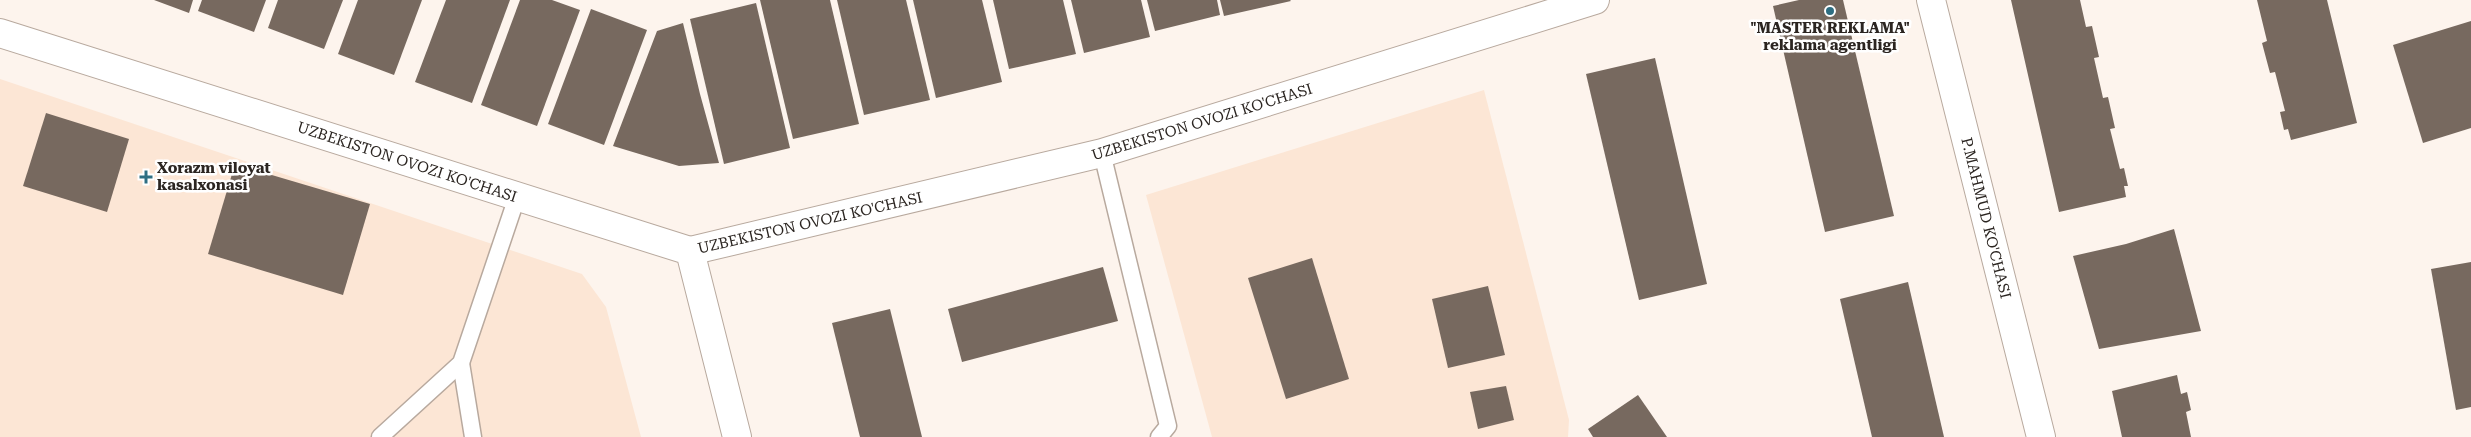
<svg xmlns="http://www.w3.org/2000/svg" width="2471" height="437" font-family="'Roboto Serif',serif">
<rect width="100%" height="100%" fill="#fdf4ed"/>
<!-- built -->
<g fill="#fce6d5">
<polygon points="0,79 582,274 606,307 641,437 0,437"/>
<polygon points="1484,90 1569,420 1568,437 1212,437 1146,195"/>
</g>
<!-- building -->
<g fill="#77695f">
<polygon points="154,0 193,0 189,13"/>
<polygon points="202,0 266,0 254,32 198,11"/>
<polygon points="278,0 343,0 324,49 268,28"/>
<polygon points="358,0 422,0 394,75 338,54"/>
<polygon points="446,0 510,0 472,103 415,82"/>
<polygon points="520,0 552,0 580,10 537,126 481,105"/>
<polygon points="760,0 830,0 859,124 793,139"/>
<polygon points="837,0 906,0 930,100 864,115"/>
<polygon points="913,0 982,0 1002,82 936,98"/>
<polygon points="993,0 1063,0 1076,54 1009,69"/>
<polygon points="1071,0 1141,0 1150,37 1084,53"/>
<polygon points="1147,0 1217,0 1220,15 1155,31"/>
<polygon points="1220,0 1290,0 1291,1 1224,16"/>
<polygon points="1799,0 1843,0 1894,216 1825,232 1773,6"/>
<polygon points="2011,0 2080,0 2086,27 2092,26 2099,57 2094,58 2103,98 2108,97 2115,128 2110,129 2120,169 2124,168 2128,186 2124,186 2126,197 2059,212"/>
<polygon points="2257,0 2327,0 2357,123 2291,140 2288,129 2284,130 2280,112 2285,111 2275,72 2270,73 2262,43 2267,41"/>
<polygon points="756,3 790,148 724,164 690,19"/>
<polygon points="591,9 647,30 604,145 548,124"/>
<polygon points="2471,21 2471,128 2423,143 2393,45"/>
<polygon points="683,23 700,94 719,163 679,166 613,146 657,31"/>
<polygon points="1655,58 1707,284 1639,300 1586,74"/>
<polygon points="46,113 129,139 107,212 23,186"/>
<polygon points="235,164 370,204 343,295 208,254"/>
<polygon points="2174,229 2201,331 2099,349 2073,256 2126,244"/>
<polygon points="1312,258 1349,379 1286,399 1248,278"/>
<polygon points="2471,262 2471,407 2456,410 2431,269"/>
<polygon points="1103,267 1118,321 962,362 948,309"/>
<polygon points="1908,282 1944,437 1872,437 1840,299"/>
<polygon points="1488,286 1505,355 1448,368 1432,299"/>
<polygon points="890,309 922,437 860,437 832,323"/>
<polygon points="2177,375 2181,394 2187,392 2191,410 2186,412 2191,437 2122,437 2112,391"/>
<polygon points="1506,386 1514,420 1478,429 1470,392"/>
<polygon points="1638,395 1667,437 1593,437 1588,429"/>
</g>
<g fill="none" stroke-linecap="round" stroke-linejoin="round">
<!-- service casing -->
<g stroke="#b8a99e" stroke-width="19">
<g id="service">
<polyline points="1102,153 1168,426 1159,437"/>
<polyline points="461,363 473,437"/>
<polyline points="380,437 461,363 517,197"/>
</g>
</g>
<!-- minor casing -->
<g stroke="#b8a99e" stroke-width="30">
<polyline id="minor" points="690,251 1102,153 1595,0"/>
</g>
<!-- tertiary casing -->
<g stroke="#b8a99e" stroke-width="30">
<polyline id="tertiary" points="0,33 690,251 737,437"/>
</g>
<!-- secondary casing -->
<g stroke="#b8a99e" stroke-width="30">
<polyline id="secondary" points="1931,0 2041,437"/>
</g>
<!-- service -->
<use href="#service" stroke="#fff" stroke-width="16"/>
<!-- minor -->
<use href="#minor" stroke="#fff" stroke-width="28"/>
<!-- tertiary -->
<use href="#tertiary" stroke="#fff" stroke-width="28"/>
<!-- secondary -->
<use href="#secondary" stroke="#fff" stroke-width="28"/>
</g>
<!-- markers -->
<g fill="#2e6e82" stroke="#fff" stroke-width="2">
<circle cx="1830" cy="11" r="5"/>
<path d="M143.5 169.5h5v5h5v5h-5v5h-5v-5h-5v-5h5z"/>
</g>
<g text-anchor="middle" stroke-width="5" stroke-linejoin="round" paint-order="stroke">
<!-- poi labels -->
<g font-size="15" font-weight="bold" fill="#2b2521" stroke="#fff">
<text x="1830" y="33">"MASTER REKLAMA"<tspan x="1830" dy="17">reklama agentligi</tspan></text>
<text x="157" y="173" text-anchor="start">Xorazm viloyat<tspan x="157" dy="17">kasalxonasi</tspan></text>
</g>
<!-- street labels -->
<g font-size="15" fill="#2b2521" stroke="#fff">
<text transform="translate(1202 122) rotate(-17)" y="5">UZBEKISTON OVOZI KO'CHASI</text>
<text transform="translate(407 162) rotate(18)" y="5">UZBEKISTON OVOZI KO'CHASI</text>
<text transform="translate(1986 218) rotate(76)" y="5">P.MAHMUD KO'CHASI</text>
<text transform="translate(810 223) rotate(-13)" y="5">UZBEKISTON OVOZI KO'CHASI</text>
</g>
</g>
</svg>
